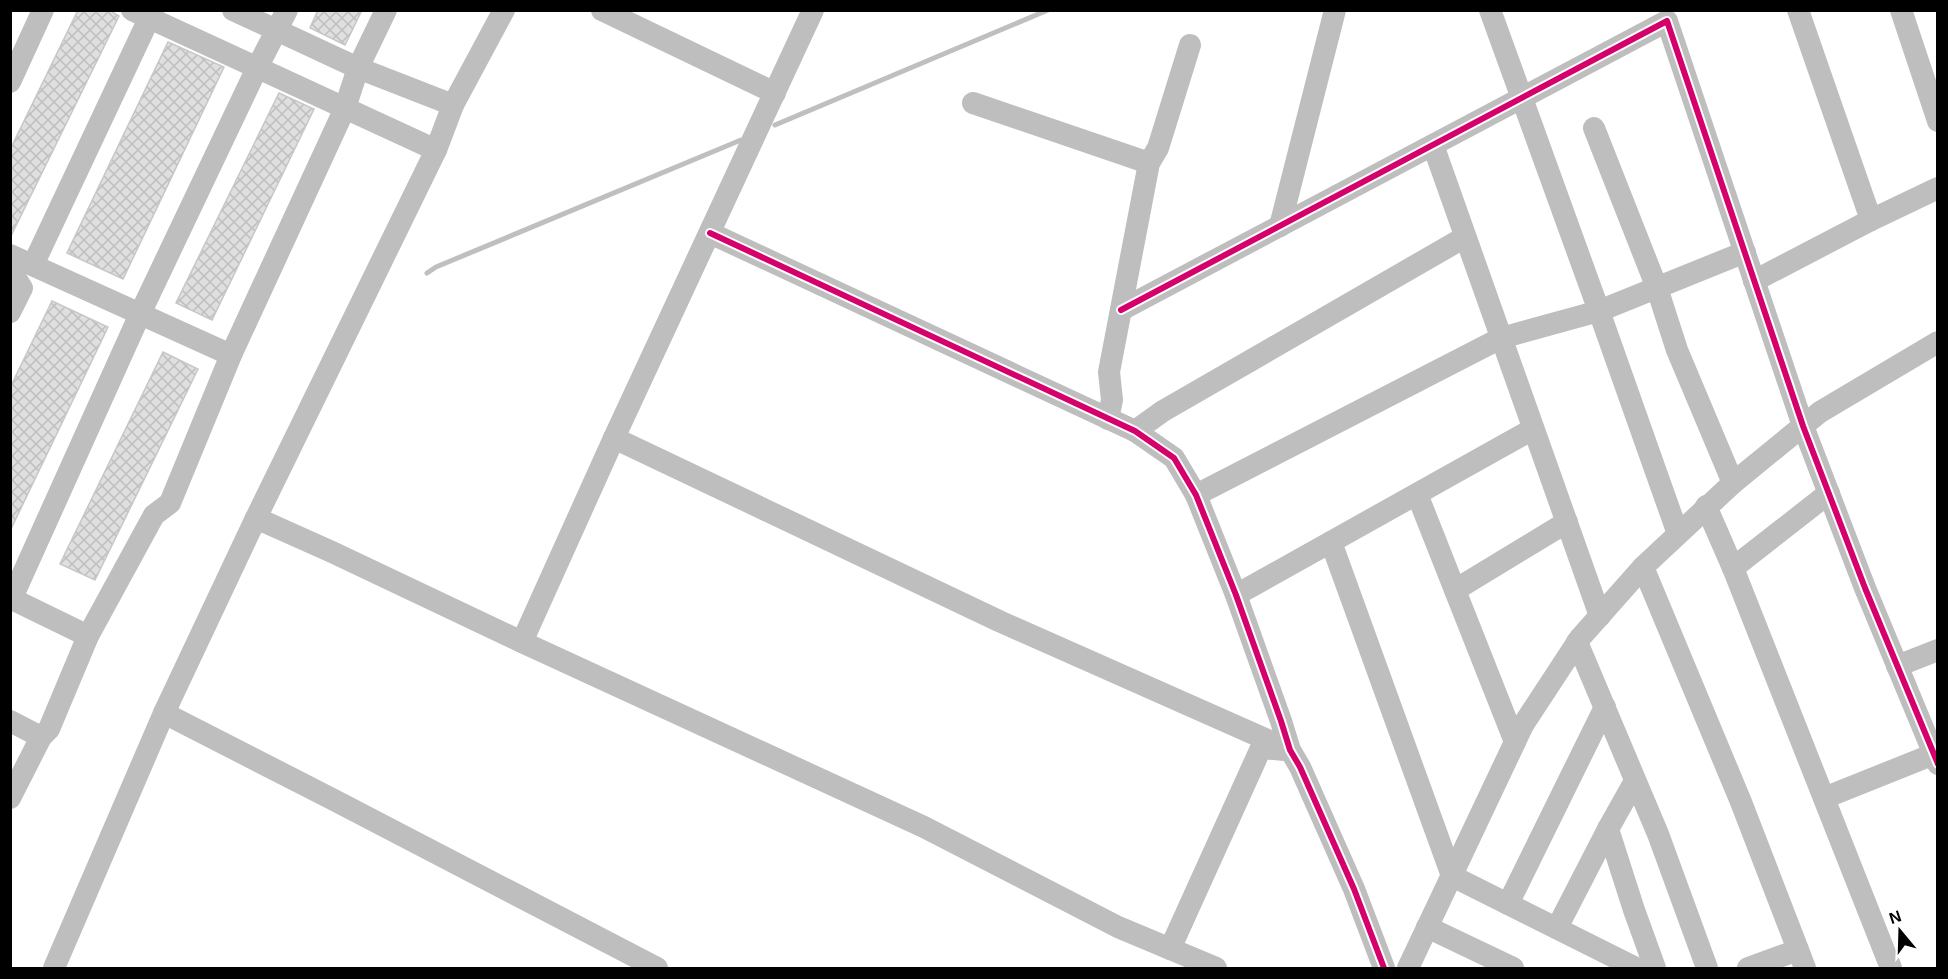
<svg xmlns="http://www.w3.org/2000/svg" width="1948" height="979" font-family="Arial,sans-serif">
<defs>
<pattern id="building-cross-hatch" width="8" height="8" patternUnits="userSpaceOnUse" patternTransform="scale(1.5)"><rect width="8" height="8" fill="#dfdfdf"/><path d="M0 0l8 8M0 8l8-8" fill="none" stroke="#bebebe"/></pattern>
</defs>
<rect width="100%" height="100%" fill="#fff"/>
<g fill="none" stroke-linecap="round" stroke-linejoin="round">
<!-- stream -->
<g stroke="#bfbfbf" stroke-width="5">
<polyline points="775,125 1048,10"/>
<polyline points="427,273 436,267 741,140"/>
</g>
</g>
<!-- building -->
<g fill="url(#building-cross-hatch)" stroke="#c7c7c7" stroke-width="1.5">
<polygon points="78,10 109,10 119,16 10,238 10,150"/>
<polygon points="318,10 362,10 345,45 310,28"/>
<polygon points="168,42 224,67 123,279 67,253"/>
<polygon points="279,93 314,109 212,320 176,303"/>
<polygon points="52,301 108,327 10,531 10,388"/>
<polygon points="163,352 198,369 95,580 60,564"/>
</g>
<g fill="none" stroke-linecap="round" stroke-linejoin="round">
<!-- minor -->
<g stroke="#bebebe" stroke-width="22">
<polyline points="132,10 436,150"/>
<polyline points="233,10 358,68 453,105"/>
<polyline points="602,10 775,93"/>
<polyline points="1490,10 1599,311 1678,534"/>
<polyline points="1901,10 1938,121"/>
<polyline points="10,82 43,10"/>
<polyline points="973,103 1149,163"/>
<polyline points="1594,128 1657,288 1677,350 1733,483"/>
<polyline points="1433,145 1600,616"/>
<polyline points="1871,220 1938,188"/>
<polyline points="1280,226 1335,10"/>
<polyline points="710,233 1135,431 1174,458 1196,495 1236,595 1281,721 1290,750 1300,767 1354,889 1384,968"/>
<polyline points="10,255 231,355 170,503 154,515 88,636 49,729 41,737 10,798"/>
<polyline points="33,265 153,10"/>
<polyline points="10,269 22,288 10,312"/>
<polyline points="1754,281 1871,220 1798,10"/>
<polyline points="1121,310 1667,21 1803,426 1865,588 1938,764"/>
<polyline points="231,355 345,108 358,68 386,10"/>
<polyline points="1108,419 1112,400 1109,372 1149,163 1158,148 1190,45"/>
<polyline points="1135,431 1163,411 1465,237"/>
<polyline points="614,438 999,621 1290,750"/>
<polyline points="1417,494 1515,742"/>
<polyline points="1196,495 1501,338 1599,311 1745,252"/>
<polyline points="1706,506 1733,568 1891,968"/>
<polyline points="256,518 332,552 522,642 924,827 1118,927 1216,968"/>
<polyline points="1331,542 1452,876 1636,968"/>
<polyline points="1643,567 1741,802 1805,968"/>
<polyline points="1733,568 1829,493"/>
<polyline points="1455,590 1567,522"/>
<polyline points="1236,595 1533,429"/>
<polyline points="10,598 88,636"/>
<polyline points="12,598 140,314 257,68 287,10"/>
<polyline points="522,642 614,438 813,10"/>
<polyline points="1577,642 1658,834 1707,968"/>
<polyline points="1897,666 1938,650"/>
<polyline points="164,713 334,800 657,968"/>
<polyline points="10,721 41,737"/>
<polyline points="1635,781 1608,829 1634,910 1655,968"/>
<polyline points="1824,798 1934,754"/>
<polyline points="1508,904 1605,707"/>
<polyline points="1427,927 1513,968"/>
<polyline points="1557,928 1608,829"/>
<polyline points="1170,949 1261,748 1285,750"/>
<polyline points="54,968 164,713 256,518 436,150 453,105 504,10"/>
<polyline points="1408,968 1523,725 1580,638 1643,567 1733,483 1820,412 1938,342"/>
<polyline points="1748,968 1798,950"/>
</g>
<!-- cycleway casing -->
<g stroke="#fff" stroke-width="10">
<g id="cycleway">
<polyline points="710,233 1135,431 1174,458 1196,495 1236,595 1281,721 1290,750 1300,767 1354,889 1384,968"/>
<polyline points="1121,310 1667,21 1803,426 1865,588 1938,764"/>
</g>
</g>
<!-- cycleway -->
<use href="#cycleway" stroke="#d6006c" stroke-width="6"/>
</g>
<!-- border -->
<rect width="1948" height="979" fill="none" stroke="#000000" stroke-width="24"/>
<!-- north arrow -->
<g transform="translate(1900 931) rotate(341)" stroke="#ffffff" stroke-width="4.5" paint-order="stroke">
<path d="M0-4.5L10 22L0 15L-10 22Z" fill="#000000"/>
<text y="-9" font-size="16" font-weight="bold" text-anchor="middle" fill="#000000">N</text>
</g>
</svg>
